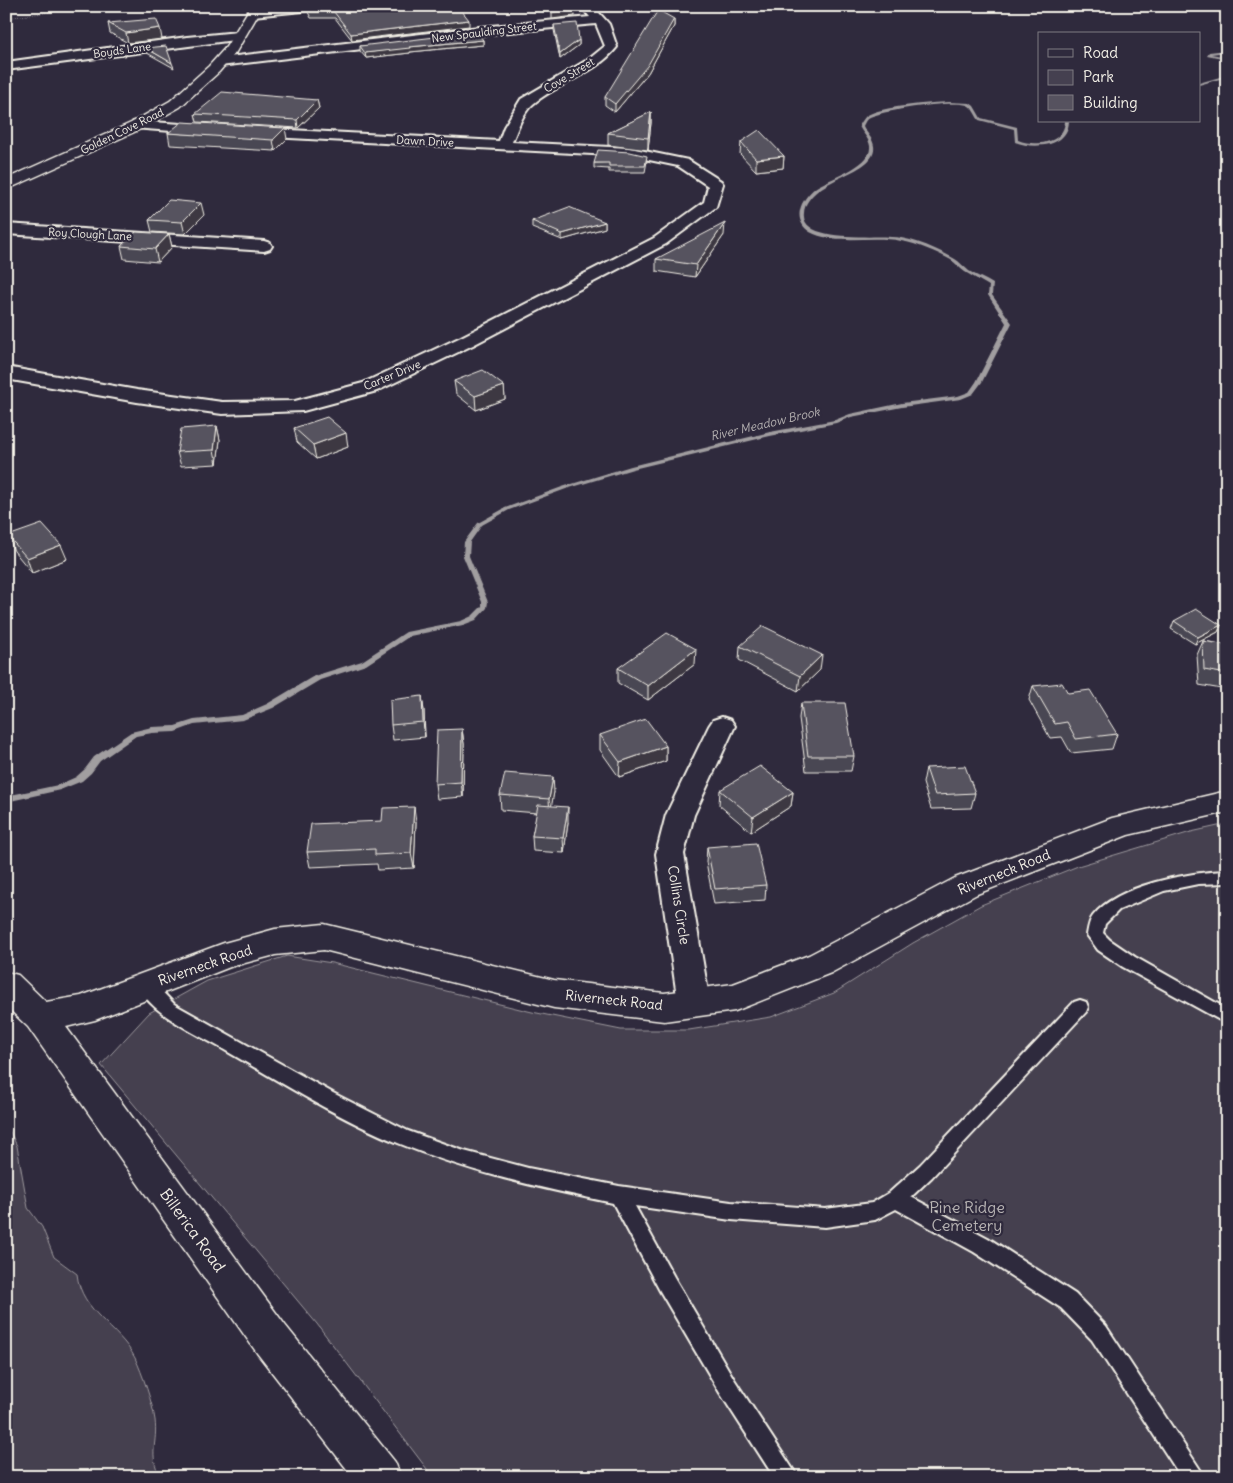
<svg xmlns="http://www.w3.org/2000/svg" width="1233" height="1483" font-family="Delius,sans-serif">
<rect width="100%" height="100%" fill="#2f2a3d"/>
<filter id="ink" filterUnits="userSpaceOnUse"><feTurbulence type="fractalNoise" baseFrequency=".02" numOctaves="2"/><feDisplacementMap in="SourceGraphic" scale="10" xChannelSelector="R" yChannelSelector="G"/><feConvolveMatrix kernelMatrix="1 2 1 2 8 2 1 2 1" color-interpolation-filters="sRGB"/></filter>
<g filter="url(#ink)">
<!-- green -->
<g fill="#454050" stroke="#9c989c">
<polygon points="1227,824 1227,1477 433,1477 317,1324 101,1065 149,1013 207,981 287,956 332,963 532,1012 621,1030 689,1030 771,1017 834,993 913,943 981,905 1078,866 1191,832"/>
<path d="M6,1124L17,1146L28,1208L42,1227L54,1257L77,1274C81,1312 119,1327 135,1358C142,1372 153,1405 155,1420C158,1444 148,1452 160,1477H6Z"/>
</g>
<g fill="none" stroke-linecap="round" stroke-linejoin="round">
<!-- stream -->
<g fill="#a19ea0" fill-rule="evenodd">
<polygon points="1227,50 1227,52 1211,54 1227,57 1227,59 1207,55 1209,52"/>
<polygon points="1227,75 1227,77 1199,85 1199,83"/>
<path d="M949,102L970,103L974,106L981,118L1017,127L1018,140C1035,147 1064,144 1065,121H1069C1068,148 1033,149 1015,142L1014,129L979,120C975,115 973,107 967,105C952,100 885,110 870,117C866,119 865,122 863,126C866,133 873,138 874,146C878,175 808,177 804,213C800,243 872,235 891,237C899,237 908,239 917,242C929,246 943,252 955,259C960,262 964,267 969,271C977,276 985,279 993,284L992,295L1012,323L982,382L973,394L961,399L902,407L851,417L836,423L770,436L633,469L566,489L509,510L482,525L470,542L469,556L488,602L487,608L476,620L463,625L410,636L366,665L320,680L273,708L243,720L194,725L175,732L152,733L136,736L100,761L91,773L82,781L60,790L6,802V796L58,785L76,777L85,769L94,757L131,732L152,727L175,726L194,720L242,715L267,704L314,676L362,661L406,632L461,621L472,616L482,606V602L463,556L464,542L478,523L505,508L562,487L631,466L770,432L835,420L850,414L902,403L958,396L969,392L976,382L1006,323L988,295L989,286C981,281 973,277 965,272C960,269 956,263 951,260C936,252 918,244 901,241C875,235 833,245 810,232C802,227 798,219 800,210C802,201 808,194 815,188C828,178 872,167 870,146C869,138 862,133 859,126C861,123 863,119 866,116C882,106 929,103 949,102Z"/>
</g>
<!-- lane casing -->
<g stroke="#f4f1e8" stroke-width="4">
<g id="lane">
<path d="M1227,871V883L1198,884L1164,891L1119,910L1105,924L1103,933L1110,940L1135,957L1227,1009V1024L1123,967L1098,950L1087,935C1088,929 1089,921 1093,916C1117,885 1189,872 1227,871Z"/>
<path d="M146,979L152,981L174,1004L333,1093L408,1131L464,1151L528,1168L619,1186L731,1202L825,1209L872,1203L889,1193L920,1165L1074,1002L1080,1000L1086,1002L1088,1007L1086,1012L932,1177L911,1197L988,1238L1075,1294L1106,1326L1205,1477H1181L1092,1340L1061,1308L974,1252L896,1209L875,1220L825,1227L731,1220L635,1206L674,1277L734,1379L798,1477H774L720,1393L660,1291L613,1203C540,1188 468,1172 398,1143C341,1120 282,1083 228,1052C200,1035 153,1016 138,986L140,981Z"/>
</g>
</g>
<!-- street casing -->
<g stroke="#f4f1e8" stroke-width="4">
<g id="street">
<polygon points="286,6 327,6 322,9 253,16 247,13 253,10"/>
<path d="M584,6H593L609,24L617,47C596,74 558,83 533,104C523,112 517,130 512,142L630,148L688,160L721,181L723,184L716,207L666,244L473,345L377,391L303,411L222,414L137,402L6,379V367L137,390L222,402L295,401L363,383L461,337L654,238L704,202L708,186L678,166L630,156L252,136L245,132L252,128L499,141L504,127L521,99L589,59L605,46L596,24L479,35L220,66L214,62L220,58L479,27L590,17L582,8Z"/>
<polygon points="238,32 242,33 244,36 242,39 6,70 6,62 187,37"/>
<polygon points="138,121 210,126 217,130 210,134 133,128 131,125 133,122"/>
<polygon points="6,224 264,241 270,243 272,246 270,249 264,251 6,234"/>
<polygon points="722,717 731,720 735,726 694,815 684,854 710,1003 705,1012 694,1016 683,1012 678,1003 656,854 666,815 709,726 713,720"/>
</g>
</g>
<!-- secondary casing -->
<g stroke="#f4f1e8" stroke-width="3">
<g id="secondary">
<polygon points="251,6 263,6 236,52 219,72 180,107 141,129 6,190 6,179 131,123 170,101 209,66 226,47"/>
<polygon points="1227,791 1227,812 1128,835 977,894 831,973 735,1011 664,1021 554,1008 324,950 275,955 230,967 95,1020 66,1027 285,1325 395,1462 401,1477 353,1477 257,1353 28,1027 6,1006 6,972 18,975 46,1002 81,996 224,943 275,929 324,924 554,980 664,993 733,984 809,955 955,878 1112,818"/>
</g>
</g>
<!-- path -->
<polyline stroke="#f4f1e8" stroke-width="1" stroke-dasharray="0.5 2" stroke-linecap="butt" points="6,18 95,6"/>
<!-- lane -->
<use href="#lane" fill="#2f2a3d" fill-rule="evenodd"/>
<!-- street -->
<use href="#street" fill="#2f2a3d" fill-rule="evenodd"/>
<!-- secondary -->
<use href="#secondary" fill="#2f2a3d" fill-rule="evenodd"/>
</g>
<!-- wall -->
<g fill="#4a4752" stroke="#f4f1e8">
<polygon points="308,6 469,26 352,40 335,18 311,18 308,12"/>
<polygon points="674,19 674,26 648,73 615,112 605,105 605,97"/>
<polygon points="108,23 162,39 128,43 110,33"/>
<polygon points="554,25 579,40 579,45 560,59 554,30"/>
<polygon points="483,40 483,45 410,52 410,53 366,58 360,51 360,46"/>
<polygon points="146,48 172,63 174,68 147,53"/>
<polygon points="317,100 319,108 298,128 197,122 195,114"/>
<polygon points="651,112 651,123 648,150 608,145 608,133"/>
<polygon points="168,133 287,139 275,151 170,145"/>
<polygon points="741,142 784,156 783,168 756,171 740,154"/>
<polygon points="647,161 645,172 609,172 609,169 594,168 594,163"/>
<polygon points="204,215 185,234 152,232 149,220"/>
<polygon points="532,221 605,222 605,228 562,240 532,228"/>
<polygon points="169,234 172,247 158,262 124,259 121,246"/>
<polygon points="724,235 695,277 656,271 656,259"/>
<polygon points="454,381 504,386 505,399 476,410 456,394"/>
<polygon points="217,426 220,440 217,464 181,466 177,452"/>
<polygon points="294,428 348,447 316,459 297,442"/>
<polygon points="8,536 67,559 32,573 14,551"/>
<polygon points="1174,621 1221,625 1218,632 1195,644 1171,629"/>
<polygon points="1203,641 1227,645 1227,690 1199,685 1197,655"/>
<polygon points="740,646 820,670 798,691 739,660"/>
<polygon points="695,664 648,700 618,683 618,668"/>
<polygon points="1033,686 1068,693 1117,734 1112,749 1071,753 1062,737 1050,738 1029,700"/>
<polygon points="422,696 424,711 425,737 393,740 391,725"/>
<polygon points="801,703 854,756 851,771 806,771 799,718"/>
<polygon points="462,729 464,744 463,797 437,799 435,784"/>
<polygon points="600,735 666,746 666,761 619,777 600,750"/>
<polygon points="926,768 975,793 971,808 931,809 923,783"/>
<polygon points="720,790 793,792 791,806 751,832 719,805"/>
<polygon points="554,792 551,806 568,822 564,853 533,851 532,836 537,813 501,810 500,795"/>
<polygon points="416,822 414,868 378,870 377,864 310,867 307,852"/>
<polygon points="707,847 766,885 765,900 714,904 706,862"/>
</g>
<!-- shaded-wall -->
<g fill="#3c3942" stroke="#f4f1e8">
<polygon points="574,6 583,6 581,9 574,10"/>
<polygon points="597,6 614,6 597,8"/>
<polygon points="575,10 575,16 552,19 552,12"/>
<polygon points="674,19 674,26 648,73 615,112 615,104"/>
<polygon points="469,20 469,26 352,40 351,34"/>
<polygon points="160,28 162,39 128,43 126,33"/>
<polygon points="483,40 483,45 410,52 410,53 366,58 365,53 409,47"/>
<polygon points="579,40 579,45 560,59 560,54"/>
<polygon points="317,100 319,108 298,128 297,120"/>
<polygon points="651,112 651,123 648,150 648,138"/>
<polygon points="285,128 287,139 275,151 273,140"/>
<polygon points="784,156 783,168 756,171 756,159"/>
<polygon points="201,203 204,215 185,234 182,222"/>
<polygon points="605,222 605,228 562,240 562,234"/>
<polygon points="725,223 724,235 695,277 696,265"/>
<polygon points="169,234 172,247 158,262 155,249"/>
<polygon points="504,386 505,399 476,410 475,396"/>
<polygon points="217,426 220,440 217,464 214,450"/>
<polygon points="346,433 348,447 316,459 313,445"/>
<polygon points="61,545 67,559 32,573 27,558"/>
<polygon points="1221,625 1218,632 1195,644 1198,637"/>
<polygon points="696,649 695,664 648,700 648,686"/>
<polygon points="822,655 820,670 798,691 800,676"/>
<polygon points="422,696 424,711 425,737 423,722"/>
<polygon points="462,729 464,744 463,797 461,782"/>
<polygon points="666,746 666,761 619,777 620,762"/>
<polygon points="553,777 554,792 550,814 549,799"/>
<polygon points="793,792 791,806 751,832 753,817"/>
<polygon points="414,807 416,822 414,868 411,853"/>
<polygon points="568,807 568,822 564,853 563,838"/>
</g>
<!-- building -->
<g fill="#56525f" stroke="#f4f1e8">
<polygon points="308,6 458,6 469,20 351,34 334,12 310,12"/>
<polygon points="551,6 574,6 575,10 552,12"/>
<polygon points="658,10 674,19 648,65 615,104 605,97"/>
<polygon points="156,19 160,28 126,33 108,23"/>
<polygon points="577,23 579,40 560,54 554,25"/>
<polygon points="477,32 483,40 409,47 410,48 365,53 360,46"/>
<polygon points="166,46 172,63 146,48"/>
<polygon points="222,92 317,100 297,120 195,114"/>
<polygon points="651,112 648,138 608,133"/>
<polygon points="182,122 285,128 273,140 168,133"/>
<polygon points="759,130 784,156 756,159 741,142"/>
<polygon points="598,150 630,152 647,156 645,166 609,166 609,163 594,163"/>
<polygon points="169,200 201,203 182,222 149,220"/>
<polygon points="569,207 605,222 562,234 532,221"/>
<polygon points="725,223 696,265 656,259"/>
<polygon points="136,232 169,234 155,249 121,246"/>
<polygon points="483,370 504,386 475,396 454,381"/>
<polygon points="327,417 346,433 313,445 294,428"/>
<polygon points="217,426 214,450 177,452 181,429"/>
<polygon points="42,524 61,545 27,558 8,536"/>
<polygon points="1196,609 1221,625 1198,637 1174,621"/>
<polygon points="763,626 822,655 800,676 740,646"/>
<polygon points="667,633 696,649 648,686 618,668"/>
<polygon points="1203,641 1227,645 1227,674 1204,670"/>
<polygon points="1062,683 1068,693 1090,690 1117,734 1076,739 1067,722 1055,724 1033,686"/>
<polygon points="422,696 423,722 391,725 390,700"/>
<polygon points="801,703 845,703 854,756 808,756"/>
<polygon points="646,719 666,746 620,762 600,735"/>
<polygon points="462,729 461,782 435,784 437,730"/>
<polygon points="760,766 793,792 753,817 720,790"/>
<polygon points="965,766 975,793 935,795 926,768"/>
<polygon points="505,773 553,777 549,799 500,795"/>
<polygon points="538,805 568,807 563,838 532,836"/>
<polygon points="414,807 411,853 375,855 375,849 307,852 311,824 382,821 383,808"/>
<polygon points="756,843 766,885 715,889 707,847"/>
</g>
</g>
<g text-anchor="middle" stroke-width="4.5" stroke-linejoin="round" paint-order="stroke">
<!-- far-street labels -->
<g font-size="11" fill="#f4f1e8" stroke="#2f2a3d">
<text transform="translate(484 32) rotate(-7)" y="4">New Spaulding Street</text>
<text transform="translate(122 50) rotate(-8)" y="4">Boyds Lane</text>
<text transform="translate(569 75) rotate(-31)" y="4">Cove Street</text>
<text transform="translate(122 131) rotate(-26)" y="4">Golden Cove Road</text>
<text transform="translate(425 141) rotate(3)" y="4">Dawn Drive</text>
<text transform="translate(90 234) rotate(3)" y="4">Roy Clough Lane</text>
<text transform="translate(392 375) rotate(-23)" y="4">Carter Drive</text>
</g>
<!-- far-water labels -->
<g font-size="12" font-style="italic" fill="#b6b2b2" stroke="#2f2a3d">
<text transform="translate(765 424) rotate(-13)" y="4">River Meadow Brook</text>
</g>
<!-- street labels -->
<g font-size="14" fill="#f4f1e8" stroke="#2f2a3d">
<text transform="translate(1004 872) rotate(-22)" y="5">Riverneck Road</text>
<text transform="translate(679 905) rotate(81)" y="5">Collins Circle</text>
<text transform="translate(205 965) rotate(-19)" y="5">Riverneck Road</text>
<text transform="translate(614 1000) rotate(6)" y="5">Riverneck Road</text>
</g>
<!-- near-park labels -->
<g font-size="16" fill="#b7b3b3" stroke="#2f2a3d">
<text x="967" y="1213">Pine Ridge<tspan x="967" dy="18">Cemetery</tspan></text>
</g>
<!-- near-street labels -->
<g font-size="16" fill="#f4f1e8" stroke="#2f2a3d">
<text transform="translate(193 1230) rotate(54)" y="6">Billerica Road</text>
</g>
</g>
<!-- margin -->
<rect width="1233" height="1483" fill="none" stroke="#2f2a3d" stroke-width="25"/>
<rect x="12" y="12" width="1208" height="1458" fill="none" stroke="#f4f1e8" stroke-width="2" filter="url(#ink)"/>
<!-- legend -->
<rect x="1038" y="32" width="162" height="90" fill="#2f2a3d" stroke="#7e7a81"/>
<rect x="1048" y="49" width="25" height="8" fill="#2f2a3d" stroke="#7e7a81"/>
<text x="1083" y="58" font-size="15" fill="#f4f1e8">Road</text>
<rect x="1048" y="70" width="25" height="15" fill="#454050" stroke="#7e7a81"/>
<text x="1083" y="82" font-size="15" fill="#f4f1e8">Park</text>
<rect x="1048" y="95" width="25" height="15" fill="#56525f" stroke="#7e7a81"/>
<text x="1083" y="108" font-size="15" fill="#f4f1e8">Building</text>
</svg>
